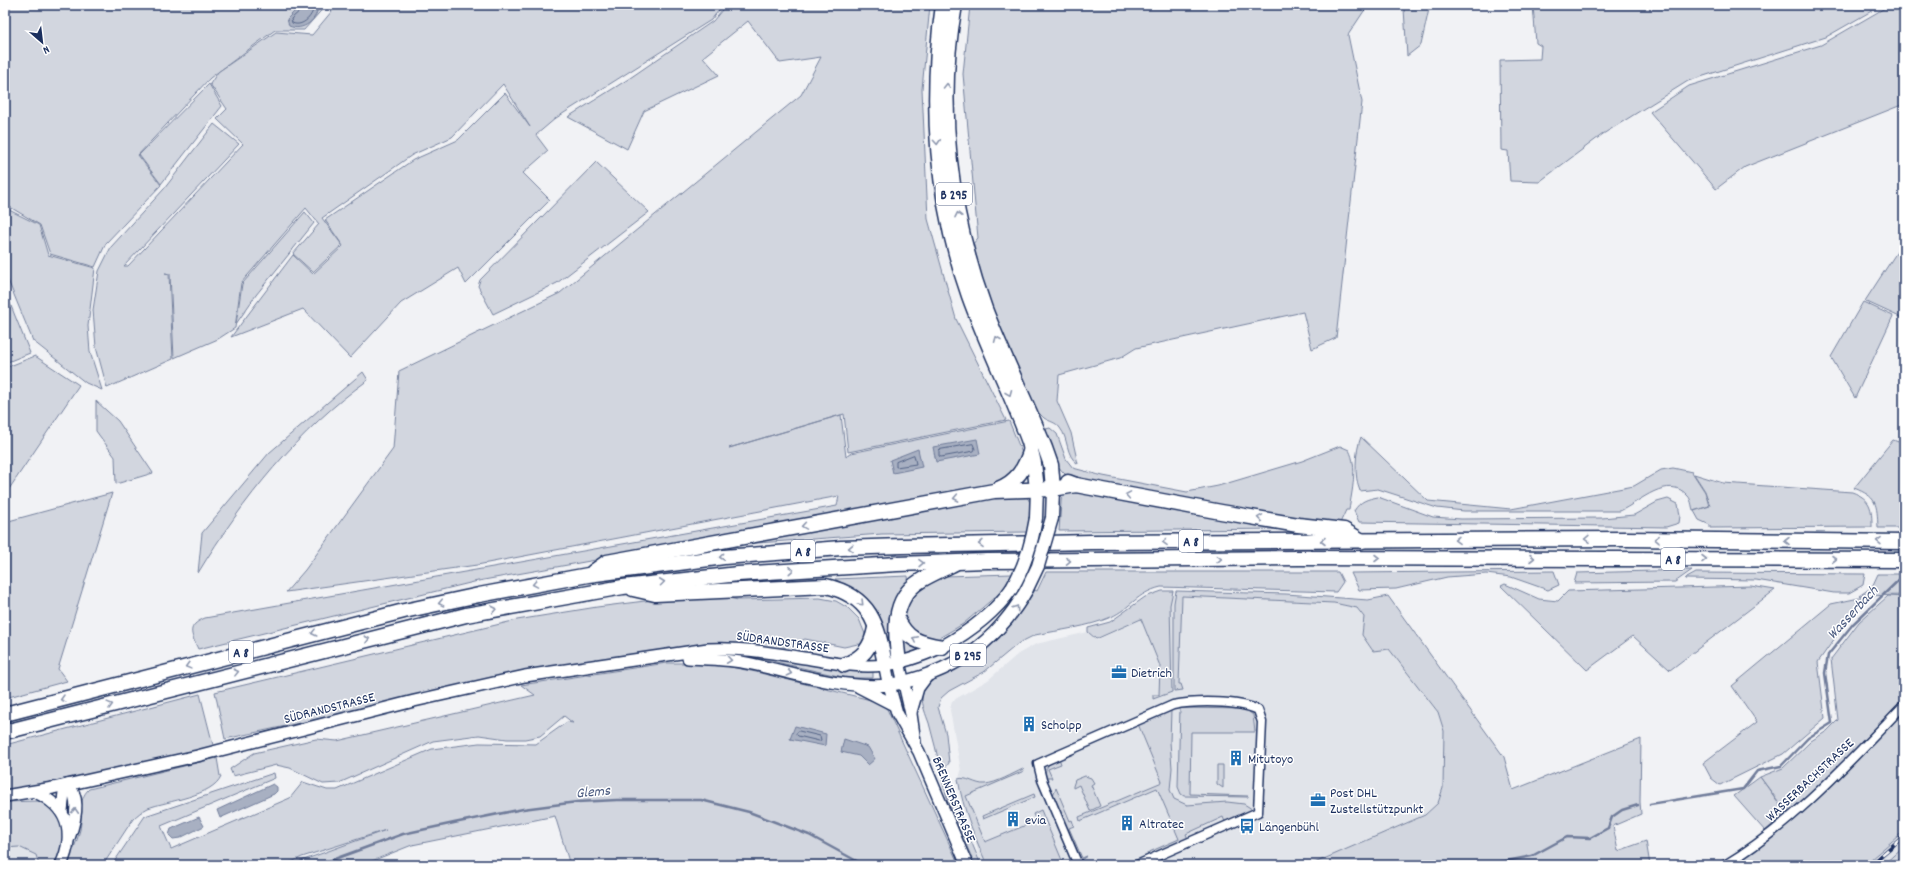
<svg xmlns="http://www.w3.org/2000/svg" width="1909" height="870" font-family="Dekko,sans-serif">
<rect width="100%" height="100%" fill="#f1f2f5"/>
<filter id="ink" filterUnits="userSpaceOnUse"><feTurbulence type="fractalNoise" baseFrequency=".025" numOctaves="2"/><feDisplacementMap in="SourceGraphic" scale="8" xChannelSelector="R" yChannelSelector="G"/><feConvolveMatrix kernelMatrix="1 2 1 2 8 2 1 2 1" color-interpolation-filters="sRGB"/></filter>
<g filter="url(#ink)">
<!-- built -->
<g fill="#e1e4ea">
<polygon points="1173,595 1334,603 1357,608 1364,617 1362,635 1373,651 1389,649 1438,712 1444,731 1443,788 1438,803 1425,815 1310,865 980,865 975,837 963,802 958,782 961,771 950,710 952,701 988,680 1018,654 1036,644 1088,632 1096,640 1140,620"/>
<polygon points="1904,831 1904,846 1883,865 1864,865"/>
<polygon points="19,847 36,855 39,865 5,865 5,848"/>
</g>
<!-- green -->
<g fill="#d2d6df" stroke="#76829e">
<polygon points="5,5 326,5 304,30 275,30 210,78 138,155 161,185 106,243 95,267 50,254 40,225 5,204"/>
<polygon points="337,5 717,5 719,10 711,20 556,118 536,135 548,151 523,173 550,200 466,284 458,268 401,303 350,358 303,309 231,337 293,255 313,274 343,246 325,220 413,160 458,140 505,93 530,127 503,84 452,137 412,155 322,218 342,245 313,272 293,254 319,224 306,208 241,283 235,328 218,339 174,358 170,274 165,273 169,274 173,359 107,388 96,347 93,310 99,271 111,247 164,189 214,124 239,144 124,266 128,266 243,144 217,119 227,109 210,84 218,72 276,32 312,35"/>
<path d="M720,5H930L922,89L928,219L956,319L1006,420L848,452L844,414L729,448L841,415L846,457L851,453L1009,421L1022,453V461L1002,483L730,536L478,581L198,649C191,634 186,626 205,618L837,506L839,496L477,565L286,592L305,570L393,449L399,371L560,293L801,95L821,57L780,63L748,21L703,57L719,75L644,111L627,149L568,117L630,78L713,21L722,10Z"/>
<path d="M970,5H1368L1348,35L1362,102L1336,338L1312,349L1303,312L1136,348L1120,358L1059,375L1057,401L1071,433L1078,464C1065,455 1069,439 1060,428C1056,422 1050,422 1044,418C1041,415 1038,412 1035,409L991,312L971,246L978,238L963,74Z"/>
<polygon points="1406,5 1432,5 1429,9 1421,45 1407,56 1404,9"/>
<polygon points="1533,5 1882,5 1826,37 1688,81 1603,134 1539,182 1510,181 1508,151 1501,150 1500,60 1540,59 1541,46 1536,43"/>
<polygon points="1890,5 1904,5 1904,104 1745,167 1716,189 1650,112 1689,86 1821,45"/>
<polygon points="209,84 222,106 161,184 139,155"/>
<polygon points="596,162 649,212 557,283 493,314 478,286 480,280"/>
<polygon points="5,208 39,225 48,255 95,268 88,326 90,352 102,390 86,383 33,341 5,273"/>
<polygon points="305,212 314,223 256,295 236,324 242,284"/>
<polygon points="1904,241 1904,319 1865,301"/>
<polygon points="5,291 30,353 5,363"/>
<polygon points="1863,302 1893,316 1855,398 1831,357"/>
<polygon points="35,356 79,385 5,495 5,368"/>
<path d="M363,372L368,380C298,430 243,499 198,573L202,533L269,453Z"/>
<polygon points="96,401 118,421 153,473 116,484 115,457 96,431"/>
<path d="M1050,428L1057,434L1066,459L1073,468L1103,476L1187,492L1218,486L1302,461L1340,446L1349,450C1358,467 1352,491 1349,510H1346L1340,523L1264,513L1069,477C1054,468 1049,445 1046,429Z"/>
<path d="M1361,437L1428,501L1511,509L1634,486L1661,470L1673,468L1692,472L1705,492L1709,506L1693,511C1692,506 1691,499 1688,496C1668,473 1640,502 1620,511H1464L1437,508L1378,489L1360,491C1354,477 1355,452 1361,437Z"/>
<path d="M1893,440L1904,444V528H1878C1877,503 1877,497 1854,488Z"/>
<path d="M1694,474L1723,483L1852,492C1871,499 1872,508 1872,527L1710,528V525L1699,520L1694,511L1710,506L1705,491Z"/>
<polygon points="1062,490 1290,529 1059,531"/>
<polygon points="112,493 58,669 67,681 5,698 5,522"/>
<polygon points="1026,496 1032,505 1027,532 882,534 744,544 993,497"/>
<path d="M1378,497L1433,517L1461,519L1602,518L1634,515L1657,502L1668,499L1678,504L1680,516L1679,523L1666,527L1359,522L1354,511C1360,501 1367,499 1378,497Z"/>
<polygon points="1692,570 1675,582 1574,583 1577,573"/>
<polygon points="1554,571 1559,585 1548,590 1511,577 1486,574 1447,577 1396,589 1359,590 1351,573"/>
<path d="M1046,572H1338L1343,582L1336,592L1161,587C1136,593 1131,608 1111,617C1088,627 1060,630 1035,635L1019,643L984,672L949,691L941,698L938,707L946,734L949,763L946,767L940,770C938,755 933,739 929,723C926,715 922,705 922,697C923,679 956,669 969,661C997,644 1018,618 1035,590L1037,591Z"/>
<polygon points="1696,573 1865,574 1863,585 1849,593 1834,593 1756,580 1685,579"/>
<polygon points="1012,574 1002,591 963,624 939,638 936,640 919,639 903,616 915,589 945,576"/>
<polygon points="1878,574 1904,574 1904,595 1859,596 1872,587"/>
<polygon points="908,576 909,586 893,654 889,654 852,589 835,579"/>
<polygon points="1505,584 1539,599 1558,601 1568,591 1751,586 1775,590 1670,670 1633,636 1587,670 1501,586"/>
<polygon points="1162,591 1173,591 1170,605 1172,692 1153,699 1153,695 1159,695 1160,666 1141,619 1096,639 1088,632 1088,628 1110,622 1145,597"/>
<polygon points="1176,591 1286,594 1368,600 1388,596 1504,757 1513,790 1641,739 1640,802 1641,814 1613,826 1618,851 1646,841 1650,865 1310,865 1425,815 1438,803 1443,788 1444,731 1438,712 1389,649 1373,651 1362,635 1364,617 1357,608 1334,603 1182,596 1179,684 1181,684 1183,690 1174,691 1174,603"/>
<polygon points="1888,596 1904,597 1904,698 1825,780 1787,813 1760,777 1783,768 1811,741 1827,731 1838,720 1831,659 1859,622"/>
<polygon points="725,597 738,600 820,598 836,601 848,608 859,619 865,634 865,640 862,645 858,644 844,647 805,639 783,648 580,663 225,739 215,692 517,620 597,607 661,599"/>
<polygon points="1864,597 1818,662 1825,718 1783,754 1720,785 1711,778 1703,763 1757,722 1732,686 1831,604"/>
<polygon points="899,638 906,639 924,650 901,658"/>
<polygon points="736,653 873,672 873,678 847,678 767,660 736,656"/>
<polygon points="667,663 710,663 756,672 879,702 887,709 959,865 570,865 555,816 412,845 362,865 290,865 386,830 302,857 285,865 112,865 145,816 274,773 275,778 161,826 171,849 290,798 303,782 327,790 337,790 432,749 479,743 536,744 567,722 573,723 564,716 540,736 525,739 507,739 479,735 433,741 339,783 323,784 290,768 276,765 233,776 230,769 254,753 316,739 337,741 535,695 521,685"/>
<polygon points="200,694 214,749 5,791 5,745"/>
<polygon points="1180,708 1245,709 1253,715 1255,732 1191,732 1190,794 1248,796 1248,797 1184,796 1181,794 1178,787"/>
<polygon points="1904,709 1904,831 1864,865 1730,865 1746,855"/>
<polygon points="1171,710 1170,742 1172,768 1170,790 1174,799 1187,805 1227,802 1244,804 1252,809 1251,811 1225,822 1223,817 1186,834 1188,839 1148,856 1147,853 1179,839 1157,788 1080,821 1079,817 1162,782 1138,724"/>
<path d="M217,758L220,776H221C213,796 167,801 148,808C142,811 137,815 133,819L103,865H66C71,854 77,843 80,830C83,816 77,800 89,789Z"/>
<path d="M1059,758L1061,764L1048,769L1052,778H1047C1042,768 1051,762 1059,758Z"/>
<polygon points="1217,765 1223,765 1223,788 1217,784"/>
<path d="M1023,769L1024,771L966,796L985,842L1036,821L1033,814L1041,810L1064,865H987C975,837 963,810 958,779C966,776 976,785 985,784C997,783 1012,774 1023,769Z"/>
<polygon points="1085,776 1091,778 1094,783 1091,785 1100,806 1090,811 1079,785 1073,788 1073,786 1075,780"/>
<polygon points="1760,777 1786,813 1765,831 1734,796"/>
<path d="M942,780L952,784L959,812L981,865H975C963,837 950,811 942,780Z"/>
<polygon points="1056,788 1070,821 1072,820 1074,826 1069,828 1082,858 1087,856 1081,860 1053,795"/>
<polygon points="1034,794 1035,797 983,819 982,816"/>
<path d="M38,801L46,802L58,811C64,834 64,842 57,865H39L36,855L19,847L5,848V802Z"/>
<polygon points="1904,846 1904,863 1902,865 1883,865"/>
</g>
<!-- water -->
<g fill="#a8b0c2" stroke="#707c9a">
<path d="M301,5H318C318,20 303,32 289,26L287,19Z"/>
<polygon points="977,439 980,454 936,462 933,447"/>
<polygon points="918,449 922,467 893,473 890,460"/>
<polygon points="795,726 826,734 825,746 790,739"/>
<polygon points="844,739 868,747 875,759 868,765 859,756 841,752"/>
<polygon points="273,784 277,787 277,791 274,794 220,818 217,810"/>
<polygon points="199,817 204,826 180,838 173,839 169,835 171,829"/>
</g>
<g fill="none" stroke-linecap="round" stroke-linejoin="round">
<!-- shore -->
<g stroke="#536386" stroke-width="1">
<path d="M303,5L302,9L291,19L292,23C303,28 314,15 314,5"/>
<polygon points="973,444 975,449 974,451 941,457 939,456 939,450"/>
<polygon points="914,455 916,464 896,467 896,462"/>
<polygon points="799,731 820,736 821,740 819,741 798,736 796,734"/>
</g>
<!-- stream -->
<g stroke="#707c9a" stroke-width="2.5">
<polyline points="1650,804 1743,789 1757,771 1781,766 1808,738 1832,723 1825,673 1828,655 1853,624 1904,575"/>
<polyline points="318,865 403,834 454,823 523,809 577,802 617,800 701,800 749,812 809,835 864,865"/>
<polyline points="1441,865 1447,863 1453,865"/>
<polyline points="1485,865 1532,856 1567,837 1590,838 1608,828 1612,817 1622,810 1638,805"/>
</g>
<!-- street casing -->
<g stroke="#1b2f5e" stroke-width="11">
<g id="street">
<path d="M1078,865L1042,780L1038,764L1173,705C1194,701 1238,700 1258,710L1262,722L1258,812L1137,865"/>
<path d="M1725,865C1793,824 1849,762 1904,705"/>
</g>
</g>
<!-- secondary casing -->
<g stroke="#1b2f5e" stroke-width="14">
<g id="secondary">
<path d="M688,658C709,659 731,659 752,664C798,674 841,689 889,685L897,713L919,752L967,865"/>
<polyline points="899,662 911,714 915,742"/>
<polyline points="859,687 894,705"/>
<polyline points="911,712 918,688 927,676"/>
<path d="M68,785C81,798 75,822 69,838"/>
<path d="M35,792C68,807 76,832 61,865"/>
<path d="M5,796L53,788L197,756L414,701L525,676L708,649C743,647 777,654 811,659C835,663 859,668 884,665C904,663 924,655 942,647"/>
<polyline points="62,811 64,792 68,785"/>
</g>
</g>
<!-- primary casing -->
<g stroke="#1b2f5e" stroke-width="15">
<g id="primary">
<polyline points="1036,518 1037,489"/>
<polyline points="1052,518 1053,489"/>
<path d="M942,647C969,632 994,614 1012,588"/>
<path d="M885,665L889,685C951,674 996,644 1027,589"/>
</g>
</g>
<!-- highway casing -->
<g stroke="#1b2f5e" stroke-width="17">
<g id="highway">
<path d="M943,5C929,102 936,203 969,296C987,346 1011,393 1029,442L1034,463L1037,489"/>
<path d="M955,5C936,106 950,213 985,309C1003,356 1026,401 1045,448L1051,465L1053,489"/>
<polyline points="1068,482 1076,485 1221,512 1298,525 1344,530 1362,541"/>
<path d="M998,489C1017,482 1025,468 1031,449"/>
<polyline points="593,572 607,562 994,491 1053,489 1076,485"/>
<path d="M633,589L655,594L826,586C870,596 878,624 885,665"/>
<path d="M897,618C907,640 919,643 942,647"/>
<path d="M899,662C895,634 891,599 920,581C931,574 944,569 955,563"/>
<path d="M844,665C863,658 871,648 875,628"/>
<polyline points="5,714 404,611 479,595 588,575 724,557 841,548 902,546 1091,542 1626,539 1904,542"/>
<polyline points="5,732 466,615 623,587 738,574 897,564 987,561 1301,558 1904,560"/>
</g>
</g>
<!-- street -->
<use href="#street" stroke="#fff" stroke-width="8"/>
<!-- secondary -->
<use href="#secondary" stroke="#fff" stroke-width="11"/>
<!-- primary -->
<use href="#primary" stroke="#fff" stroke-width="12"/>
<!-- highway -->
<use href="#highway" stroke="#fff" stroke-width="14"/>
<!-- rail casing -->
<g stroke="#1b2f5e" stroke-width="4">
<polyline id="rail" points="1870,865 1904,836"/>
</g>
<!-- rail -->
<use href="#rail" stroke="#fff" stroke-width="2.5" stroke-dasharray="8" stroke-linecap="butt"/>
<!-- primary-bridge casing -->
<g stroke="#1b2f5e" stroke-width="15" stroke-linecap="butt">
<g id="primary-bridge">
<path d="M1012,588C1025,566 1032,543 1036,518"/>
<polyline points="1027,589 1038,566 1052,518"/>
</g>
</g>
<!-- primary-bridge -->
<use href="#primary-bridge" stroke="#fff" stroke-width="12"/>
</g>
<!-- one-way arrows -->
<defs><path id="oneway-chevron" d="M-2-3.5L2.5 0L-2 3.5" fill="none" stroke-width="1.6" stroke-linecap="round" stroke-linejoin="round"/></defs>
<g stroke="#8d97ae">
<use href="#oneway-chevron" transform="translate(947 86) rotate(-89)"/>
<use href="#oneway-chevron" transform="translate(937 142) rotate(86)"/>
<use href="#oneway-chevron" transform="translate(958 215) rotate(-102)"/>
<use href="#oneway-chevron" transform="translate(997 339) rotate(-112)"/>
<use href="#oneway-chevron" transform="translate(1009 393) rotate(68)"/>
<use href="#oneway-chevron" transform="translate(1128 495) rotate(-170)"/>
<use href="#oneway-chevron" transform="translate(956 498) rotate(169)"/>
<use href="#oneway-chevron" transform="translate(1260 518) rotate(-171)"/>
<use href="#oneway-chevron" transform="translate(804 526) rotate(171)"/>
<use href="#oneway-chevron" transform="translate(1587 539) rotate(179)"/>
<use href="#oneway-chevron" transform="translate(1657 539) rotate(-178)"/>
<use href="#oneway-chevron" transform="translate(1457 540) rotate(179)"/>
<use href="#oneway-chevron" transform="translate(1323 541) rotate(180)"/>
<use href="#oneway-chevron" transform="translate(1787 541) rotate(-180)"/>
<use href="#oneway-chevron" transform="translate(1879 541) rotate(-179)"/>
<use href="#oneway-chevron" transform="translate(1165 542) rotate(179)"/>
<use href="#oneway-chevron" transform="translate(981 544) rotate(179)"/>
<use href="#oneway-chevron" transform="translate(851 548) rotate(178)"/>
<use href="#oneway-chevron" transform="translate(722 557) rotate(174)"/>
<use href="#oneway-chevron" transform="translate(1377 558)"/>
<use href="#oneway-chevron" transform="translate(1532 558)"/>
<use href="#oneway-chevron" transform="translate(1219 559) rotate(-1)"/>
<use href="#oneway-chevron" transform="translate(1704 559)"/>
<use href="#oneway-chevron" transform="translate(1834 559)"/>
<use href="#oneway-chevron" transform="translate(1068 561) rotate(-1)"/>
<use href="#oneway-chevron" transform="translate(921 563) rotate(-1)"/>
<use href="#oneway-chevron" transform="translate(791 570) rotate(-4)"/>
<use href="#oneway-chevron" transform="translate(662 582) rotate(-7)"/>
<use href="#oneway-chevron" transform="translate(535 584) rotate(170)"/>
<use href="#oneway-chevron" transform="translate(441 603) rotate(168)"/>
<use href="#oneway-chevron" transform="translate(861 603) rotate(45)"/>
<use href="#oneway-chevron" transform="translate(1016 608) rotate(-56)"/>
<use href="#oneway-chevron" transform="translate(494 609) rotate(-11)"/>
<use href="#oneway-chevron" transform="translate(314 633) rotate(166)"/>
<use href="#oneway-chevron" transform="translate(367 639) rotate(-14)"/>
<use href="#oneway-chevron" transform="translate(915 639) rotate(-153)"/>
<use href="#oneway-chevron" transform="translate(729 660) rotate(8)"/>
<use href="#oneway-chevron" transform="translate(188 666) rotate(165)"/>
<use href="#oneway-chevron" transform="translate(236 672) rotate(-14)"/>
<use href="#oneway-chevron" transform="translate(789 673) rotate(13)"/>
<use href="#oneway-chevron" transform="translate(63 699) rotate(165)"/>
<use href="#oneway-chevron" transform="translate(110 705) rotate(-15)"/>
<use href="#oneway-chevron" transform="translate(75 811) rotate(-86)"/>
</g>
</g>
<!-- icons -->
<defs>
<g id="office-bare" transform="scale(1.2)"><path d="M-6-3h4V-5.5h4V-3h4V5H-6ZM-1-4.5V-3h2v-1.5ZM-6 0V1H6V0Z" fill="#1f6fb2" stroke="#fff" stroke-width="2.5" paint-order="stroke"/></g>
<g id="building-bare" transform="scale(1.2)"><path d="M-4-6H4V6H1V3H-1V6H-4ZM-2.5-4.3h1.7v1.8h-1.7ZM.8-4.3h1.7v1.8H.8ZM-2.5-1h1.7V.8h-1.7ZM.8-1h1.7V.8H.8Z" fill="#1f6fb2" stroke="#fff" stroke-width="2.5" paint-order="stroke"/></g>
<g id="bus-bare" transform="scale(1.2)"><path d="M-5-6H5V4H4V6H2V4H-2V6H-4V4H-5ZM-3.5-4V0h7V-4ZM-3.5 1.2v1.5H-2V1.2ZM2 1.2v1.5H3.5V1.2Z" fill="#1f6fb2" stroke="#fff" stroke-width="2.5" paint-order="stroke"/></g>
</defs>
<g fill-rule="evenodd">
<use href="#office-bare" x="1119" y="672"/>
<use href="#building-bare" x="1029" y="724"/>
<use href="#building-bare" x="1236" y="758"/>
<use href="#office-bare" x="1318" y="800"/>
<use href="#building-bare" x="1013" y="819"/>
<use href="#building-bare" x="1127" y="823"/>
<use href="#bus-bare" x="1247" y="826"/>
</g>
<g text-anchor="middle" stroke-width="3" stroke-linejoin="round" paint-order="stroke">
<!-- shield labels -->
<g fill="#fff" stroke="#5f6d8e" stroke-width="1">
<rect x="936" y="183" width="36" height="22" rx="3"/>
<rect x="1179" y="530" width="24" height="22" rx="3"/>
<rect x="791" y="540" width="24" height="22" rx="3"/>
<rect x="1661" y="548" width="24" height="22" rx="3"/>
<rect x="229" y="641" width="24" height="22" rx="3"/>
<rect x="950" y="644" width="36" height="22" rx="3"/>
</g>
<g font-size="13" font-weight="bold" fill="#1b2f5e">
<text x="954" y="199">B 295</text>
<text x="1191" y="546">A 8</text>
<text x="803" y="556">A 8</text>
<text x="1673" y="564">A 8</text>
<text x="241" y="657">A 8</text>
<text x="968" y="660">B 295</text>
</g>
<!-- street labels -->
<g font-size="14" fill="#1b2f5e" stroke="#fff">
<text transform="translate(783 641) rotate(8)" y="5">SÜDRANDSTRASSE</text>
<text transform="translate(329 707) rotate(-14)" y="5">SÜDRANDSTRASSE</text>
<text transform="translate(1809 779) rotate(-43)" y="5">WASSERBACHSTRASSE</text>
<text transform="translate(955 799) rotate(67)" y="5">BRENNERSTRASSE</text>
</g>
<!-- poi labels -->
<g font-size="14" fill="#1b2f5e" stroke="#fff" text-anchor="start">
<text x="1131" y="677">Dietrich</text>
<text x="1041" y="729">Scholpp</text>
<text x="1248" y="763">Mitutoyo</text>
<text x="1330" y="797">Post DHL<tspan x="1330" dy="16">Zustellstützpunkt</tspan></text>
<text x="1025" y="824">evia</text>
<text x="1139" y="828">Altratec</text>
<text x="1259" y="831">Längenbühl</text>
</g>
<!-- water labels -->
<g font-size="15" font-style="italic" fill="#4c5c81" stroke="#fff">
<text transform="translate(1852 612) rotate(-47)" y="5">Wasserbach</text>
<text transform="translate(593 791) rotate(-5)" y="5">Glems</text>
</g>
</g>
<!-- margin -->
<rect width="1909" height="870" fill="none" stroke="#fff" stroke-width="20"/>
<rect x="10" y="10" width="1889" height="850" fill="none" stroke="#1b2f5e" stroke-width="1.5" filter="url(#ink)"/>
<!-- north arrow -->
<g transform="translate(42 42) rotate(152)" stroke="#ffffff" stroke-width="3" paint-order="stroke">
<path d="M0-3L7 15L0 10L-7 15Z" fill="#1b2f5e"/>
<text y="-6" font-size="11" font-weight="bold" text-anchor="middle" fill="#1b2f5e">N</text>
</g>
</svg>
